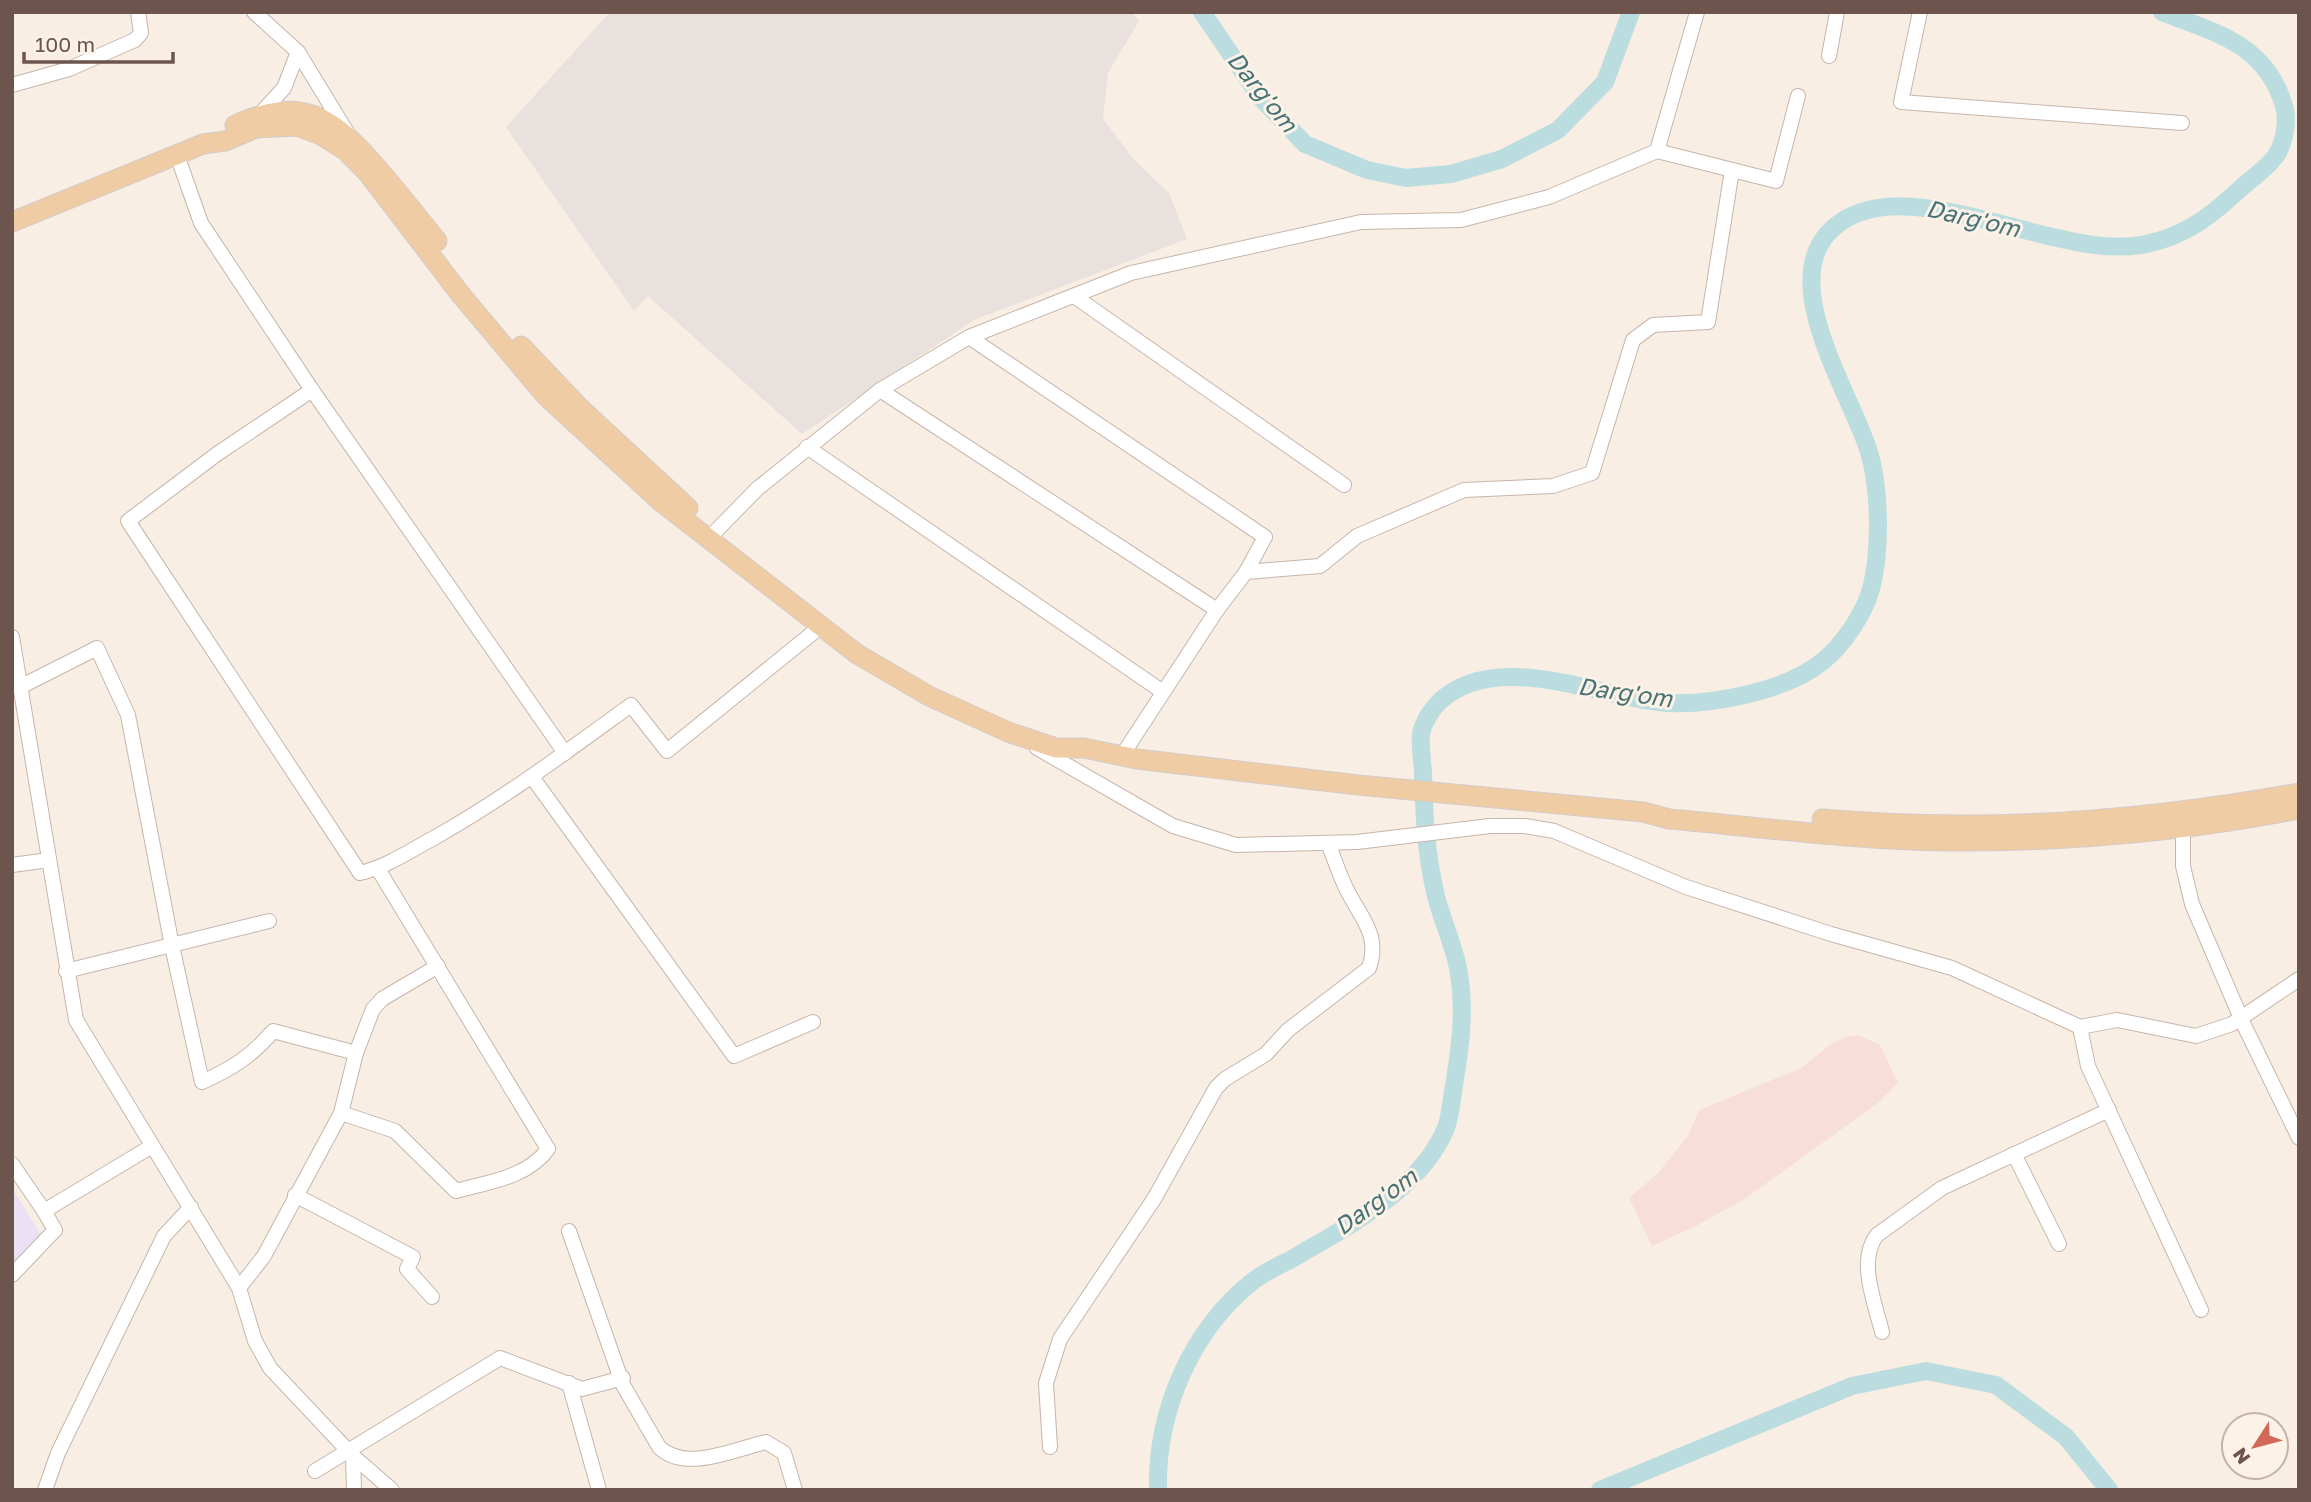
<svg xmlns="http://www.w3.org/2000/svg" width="2311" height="1502" font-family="'Golos Text',sans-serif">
<rect width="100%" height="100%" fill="#f8eee3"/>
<!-- commercial -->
<polygon fill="#f7ded8" points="1848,1036 1860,1036 1880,1045 1898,1083 1878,1103 1746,1198 1694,1227 1652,1246 1629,1198 1657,1174 1688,1136 1699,1110 1801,1068 1830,1045"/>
<!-- industrial -->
<polygon fill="#e8e1dd" points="610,12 1132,12 1139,21 1108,73 1103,119 1135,161 1169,193 1187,239 974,320 802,434 648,296 634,311 506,127"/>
<!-- education -->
<polygon fill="#ebe0f4" points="12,1189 42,1236 12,1263"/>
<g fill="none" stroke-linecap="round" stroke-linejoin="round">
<!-- river -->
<g stroke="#bbdddf" stroke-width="18">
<polyline points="1202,12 1260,97 1305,144 1367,170 1406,178 1451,174 1502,159 1558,130 1605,82 1631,12"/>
<path d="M1158,1490C1156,1412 1191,1330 1253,1281C1266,1271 1283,1264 1297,1256C1351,1224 1420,1190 1446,1128C1450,1117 1451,1104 1453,1092C1460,1049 1466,1011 1458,968C1453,943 1442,920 1436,896C1426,856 1424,813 1423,772C1422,760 1420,746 1421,734C1423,723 1431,710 1439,702C1497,647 1601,699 1668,703C1713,705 1787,691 1823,661C1843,645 1864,614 1871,589C1881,552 1880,488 1869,452C1852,395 1776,283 1831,230C1902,162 2057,264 2146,244C2186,236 2212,215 2241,188C2252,178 2270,166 2277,154C2285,141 2288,119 2284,106C2266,44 2216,33 2162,12"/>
<polyline points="1600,1490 1852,1386 1926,1371 1996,1385 2066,1437 2109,1490"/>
</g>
<!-- minor casing -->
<g stroke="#c7b5ac" stroke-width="16">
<g id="minor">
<polyline points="254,12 298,52"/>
<polyline points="1920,12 1901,102 2182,123"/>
<polyline points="1829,56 1837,12"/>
<polyline points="12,85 69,69 135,40 141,33 138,12"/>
<polyline points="261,113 284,88 298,52 348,134"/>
<polyline points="1657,151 1776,181 1798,96"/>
<polyline points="177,155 201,223 312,390 565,753"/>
<polyline points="1074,296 1344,485"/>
<polyline points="969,337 1265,537 1246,572"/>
<path d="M312,390L217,454L128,521L360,873C386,867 408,852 432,839C502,800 566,752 631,705L667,751L820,627"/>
<polyline points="880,390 1217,610"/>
<polyline points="807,447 1163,692"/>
<polyline points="715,532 757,489 880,390 969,337 1131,273 1361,222 1461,220 1549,197 1657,151 1697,12"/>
<polyline points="12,637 76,1020 239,1288 255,1341 270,1368 353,1456 392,1490"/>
<path d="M20,687L97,648L128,715L172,946L202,1082C231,1069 252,1056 273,1031L356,1053"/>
<polyline points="1037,748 1173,826 1236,845 1357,842 1490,826 1525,826 1554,831 1686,887 1831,934 1952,968 2080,1027 2117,1020 2196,1036 2232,1024 2299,979"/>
<polyline points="1123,754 1217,610 1246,572 1320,566 1357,536 1464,490 1553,486 1592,473 1633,340 1653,325 1708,322 1732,170"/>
<polyline points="532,777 734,1056 813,1022"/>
<polyline points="2183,828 2183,866 2192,904 2243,1023 2299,1138"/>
<polyline points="12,865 49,860"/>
<polyline points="66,971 269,921"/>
<polyline points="2080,1027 2088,1066 2201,1310"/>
<path d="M341,1113L395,1131L456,1191C488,1182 527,1178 548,1149L378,869"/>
<polyline points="2014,1154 2059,1244"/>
<polyline points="12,1164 44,1211"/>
<polyline points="295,1195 413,1257 407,1269 432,1297"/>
<path d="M569,1231L623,1385L659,1447C685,1473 735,1449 766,1442L784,1453L795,1490"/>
<polyline points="12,1275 55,1230 44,1211 152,1146"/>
<polyline points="239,1288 264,1256 341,1113 356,1053 373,1009 382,999 438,966"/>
<path d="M1882,1332C1875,1303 1857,1260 1877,1235L1942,1188L2109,1110"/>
<polyline points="569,1383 599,1490"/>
<path d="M1050,1447L1046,1383L1060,1339L1154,1199L1216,1088L1225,1079L1266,1054L1288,1030L1369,968C1380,937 1363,920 1349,894C1340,878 1335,860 1328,843"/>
<polyline points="353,1456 354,1490"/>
<polyline points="315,1471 500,1358 582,1389 623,1378"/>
<polyline points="45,1490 58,1453 164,1236 191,1207"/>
</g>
</g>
<!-- major casing -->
<g stroke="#d3ccca" stroke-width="21">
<g id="major">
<path d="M235,125C303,94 334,118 379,170C399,193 418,217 437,241"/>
<path d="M12,222L203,144L225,141L256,128L297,126L321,135L346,151L367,172L461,295L546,396L660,501L857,654L929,696L1008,732L1056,748H1084L1137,759L1358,785L1643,812L1669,819C1760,827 1853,840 1945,841C2064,842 2182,832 2299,809"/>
<polyline points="521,346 581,409 688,508"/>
<path d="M1822,819C1984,833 2139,822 2299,793"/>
</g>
</g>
<!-- minor -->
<use href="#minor" stroke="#fff" stroke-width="14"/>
<!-- major -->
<use href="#major" stroke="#efcca4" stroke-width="19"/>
</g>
<g text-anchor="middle" stroke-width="6" stroke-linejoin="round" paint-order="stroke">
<!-- water labels -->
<g font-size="24" font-style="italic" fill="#477377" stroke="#fcf2e8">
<text transform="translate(1262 92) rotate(51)" y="8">Darg'om</text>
<text transform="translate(1973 219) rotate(13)" y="8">Darg'om</text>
<text transform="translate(1625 693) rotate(8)" y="8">Darg'om</text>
<text transform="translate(1376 1202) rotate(-36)" y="8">Darg'om</text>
</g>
</g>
<!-- border -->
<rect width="2311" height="1502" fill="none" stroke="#6d554d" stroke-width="28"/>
<!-- north arrow -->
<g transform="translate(2255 1446) rotate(234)"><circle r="33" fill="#fcf2e8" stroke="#c3b3aa" stroke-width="2"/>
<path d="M0-5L12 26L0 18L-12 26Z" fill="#d26858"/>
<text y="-10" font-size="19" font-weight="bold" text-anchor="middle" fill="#6d554d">N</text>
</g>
<!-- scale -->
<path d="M24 52v10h149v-10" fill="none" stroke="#6d554d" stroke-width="3.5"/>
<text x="35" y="52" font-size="21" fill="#6d554d" stroke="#fcf2e8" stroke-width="5" paint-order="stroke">100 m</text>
</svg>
